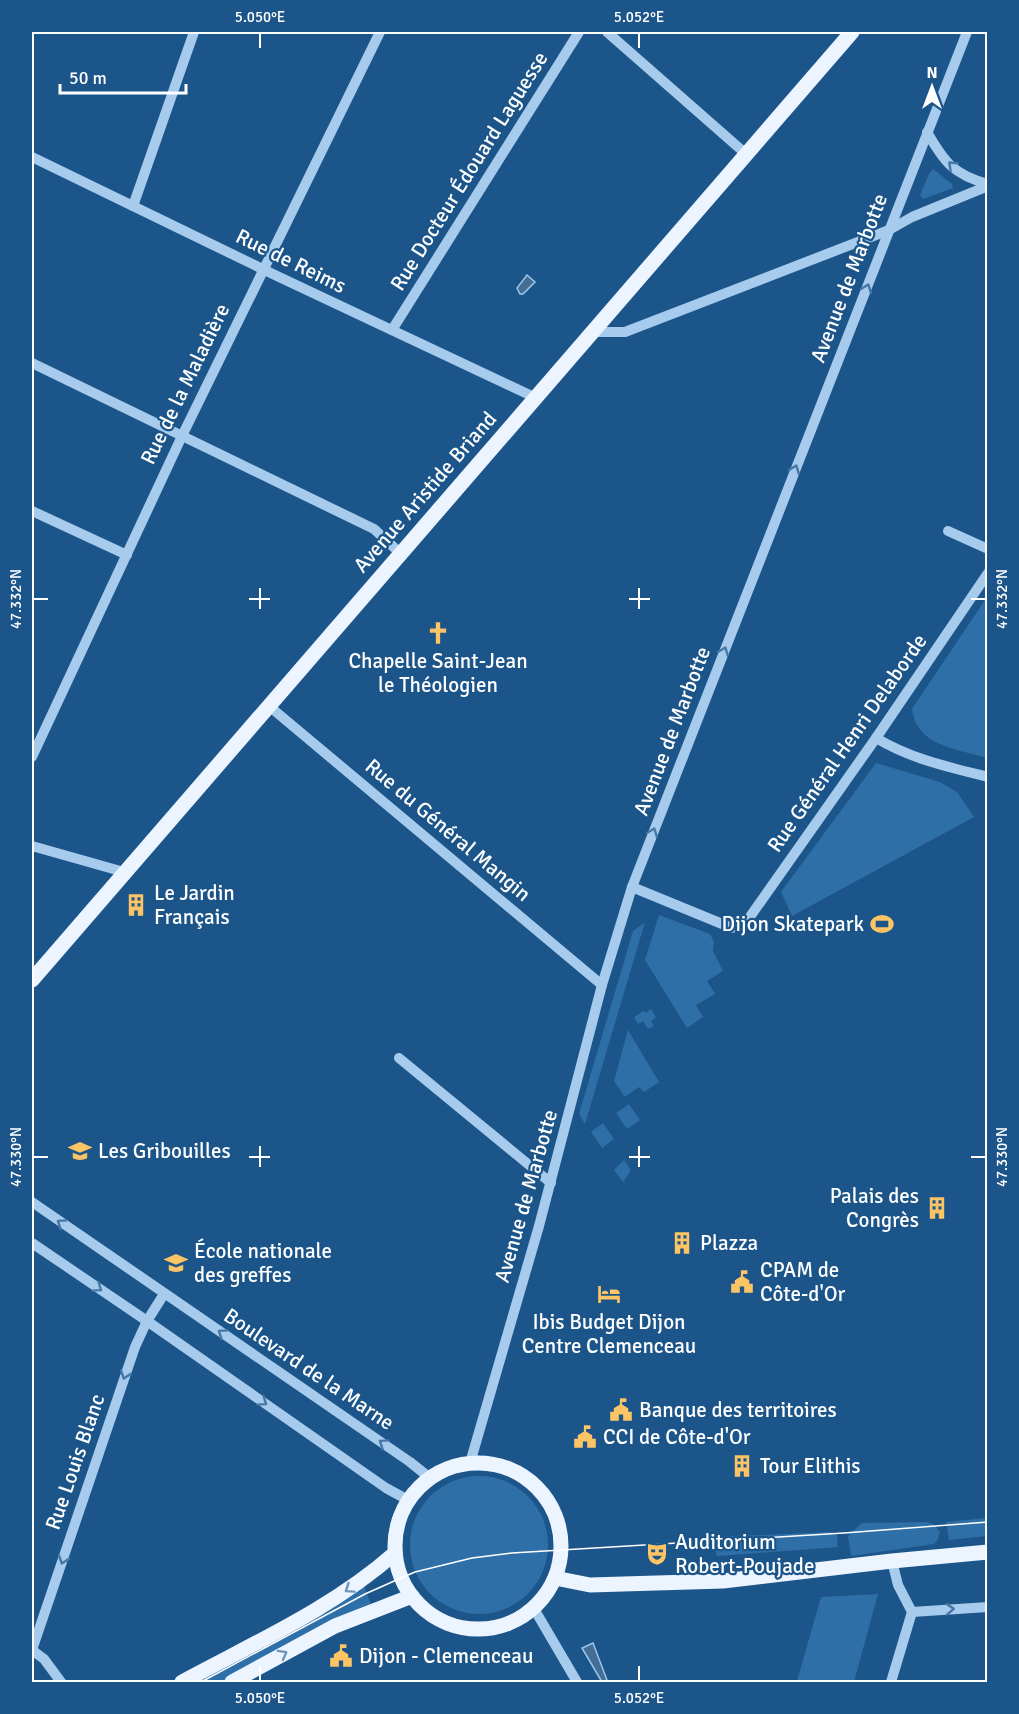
<svg xmlns="http://www.w3.org/2000/svg" width="1019" height="1714" font-family="Signika,sans-serif">
<rect width="100%" height="100%" fill="#1c5589"/>
<!-- green -->
<g fill="#2f6fa7">
<polygon points="933,169 952,184 953,188 923,199 920,195 929,174"/>
<path d="M987,597L988,758H987C958,749 916,746 912,709Z"/>
<polygon points="876,763 940,782 957,792 974,817 792,916 781,892"/>
<polygon points="659,915 710,934 714,942 713,951 723,971 707,981 715,994 696,1005 703,1017 687,1028 645,960"/>
<polygon points="645,922 585,1124 579,1114 633,931"/>
<polygon points="651,1009 656,1017 651,1021 654,1026 648,1029 643,1021 638,1024 634,1017 644,1011 646,1013"/>
<polygon points="628,1030 659,1082 644,1092 639,1087 625,1097 614,1081"/>
<polygon points="629,1104 640,1120 627,1129 616,1113"/>
<polygon points="603,1123 614,1139 602,1148 591,1132"/>
<polygon points="624,1160 631,1170 623,1182 614,1170"/>
<circle cx="479" cy="1545" r="69"/>
<polygon points="987,1518 987,1536 949,1540 946,1522"/>
<polygon points="926,1522 933,1524 940,1532 938,1539 934,1544 851,1556 848,1536 862,1523"/>
<polygon points="831,1532 837,1535 838,1547 717,1556 711,1537"/>
<polygon points="363,1584 372,1607 336,1621 222,1682 191,1682"/>
<polygon points="878,1594 854,1682 802,1682 797,1681 821,1597"/>
</g>
<!-- water -->
<g fill="#466e94" stroke="#99c8ee" stroke-width="1.5">
<polygon points="527,275 535,282 523,294 520,294 517,288"/>
<polygon points="593,1643 607,1680 602,1682 582,1648"/>
</g>
<g fill="none" stroke-linecap="round" stroke-linejoin="round">
<!-- minor -->
<g stroke="#a6cbec" stroke-width="10">
<polyline points="607,32 746,154"/>
<path d="M927,132C944,162 954,175 988,184"/>
<polyline points="32,157 277,276 534,397"/>
<polyline points="133,206 194,32"/>
<polyline points="392,330 579,32"/>
<polyline points="592,332 625,332 889,230 912,217 988,186"/>
<polyline points="32,363 374,529 400,553"/>
<polyline points="32,511 127,555"/>
<polyline points="948,531 988,549"/>
<polyline points="269,706 602,985"/>
<path d="M876,738C911,759 948,767 988,777"/>
<polyline points="32,757 182,436 380,32"/>
<polyline points="32,846 124,872"/>
<polyline points="632,887 732,928 747,921 876,738 988,573"/>
<polyline points="399,1058 551,1183"/>
<polyline points="32,1202 410,1462 430,1478"/>
<polyline points="32,1243 147,1321 386,1488 408,1500"/>
<polyline points="470,1463 539,1226 602,985 632,887 967,32"/>
<polyline points="533,1607 577,1682"/>
<polyline points="912,1612 988,1607"/>
<polyline points="32,1650 135,1347 147,1321 164,1294"/>
<polyline points="32,1650 44,1659 61,1682"/>
<polyline points="891,1682 912,1612 898,1585 892,1561"/>
</g>
<!-- major -->
<g stroke="#ebf4ff" stroke-width="15">
<polyline points="32,980 852,32"/>
<circle cx="478" cy="1546" r="83"/>
<polyline points="555,1578 590,1585 723,1581 892,1561 988,1552"/>
<path d="M182,1682C254,1643 333,1608 395,1553"/>
<polyline points="232,1682 335,1626 412,1596"/>
</g>
<!-- tram -->
<polyline stroke="#fff" stroke-width="1.5" points="201,1682 365,1594 401,1578 415,1572 472,1558 512,1553 844,1533 988,1522"/>
</g>
<!-- one-way arrows -->
<defs><path id="oneway-chevron" d="M-2-3.5L2.5 0L-2 3.5" fill="none" stroke-width="1.6" stroke-linecap="round" stroke-linejoin="round" transform="scale(1.5)"/></defs>
<g stroke="#4578a7">
<use href="#oneway-chevron" transform="translate(952 165) rotate(-137)"/>
<use href="#oneway-chevron" transform="translate(867 288) rotate(-69)"/>
<use href="#oneway-chevron" transform="translate(795 469) rotate(-69)"/>
<use href="#oneway-chevron" transform="translate(724 651) rotate(-69)"/>
<use href="#oneway-chevron" transform="translate(653 832) rotate(-69)"/>
<use href="#oneway-chevron" transform="translate(61 1223) rotate(-146)"/>
<use href="#oneway-chevron" transform="translate(98 1288) rotate(34)"/>
<use href="#oneway-chevron" transform="translate(222 1333) rotate(-146)"/>
<use href="#oneway-chevron" transform="translate(125 1375) rotate(109)"/>
<use href="#oneway-chevron" transform="translate(263 1402) rotate(35)"/>
<use href="#oneway-chevron" transform="translate(383 1443) rotate(-146)"/>
<use href="#oneway-chevron" transform="translate(63 1560) rotate(109)"/>
<use href="#oneway-chevron" transform="translate(950 1609) rotate(-3)"/>
</g>
<g stroke="#6f95b8">
<use href="#oneway-chevron" transform="translate(349 1589) rotate(146)"/>
<use href="#oneway-chevron" transform="translate(283 1654) rotate(-29)"/>
</g>
<!-- ticks -->
<path fill="none" stroke="#fff" stroke-width="2" d="M260,33V48M639,33V48M260,588V609M639,588V609M33,599H48M249,599H270M629,599H650M971,599H986M260,1146V1167M639,1146V1167M33,1157H48M249,1157H270M629,1157H650M971,1157H986M260,1666V1681M639,1666V1681"/>
<!-- icons -->
<defs>
<g id="church-bare" transform="scale(1.8)"><path d="M-1.2-6h2.4v3.5h3.3v2.4h-3.3V6h-2.4V-.1h-3.3v-2.4h3.3Z" fill="#fcc464" stroke="#1c5589" stroke-width="2.5" paint-order="stroke"/></g>
<g id="building-bare" transform="scale(1.8)"><path d="M-4-6H4V6H1V3H-1V6H-4ZM-2.5-4.3h1.7v1.8h-1.7ZM.8-4.3h1.7v1.8H.8ZM-2.5-1h1.7V.8h-1.7ZM.8-1h1.7V.8H.8Z" fill="#fcc464" stroke="#1c5589" stroke-width="2.5" paint-order="stroke"/></g>
<g id="stadium-bare" transform="scale(1.8)"><path d="M0-5a6.5 5 0 1 0 0 10a6.5 5 0 1 0 0-10ZM-3.5-1.8h7v3.6h-7Z" fill="#fcc464" stroke="#1c5589" stroke-width="2.5" paint-order="stroke"/></g>
<g id="school-bare" transform="scale(1.8)"><path d="M0-5L7-2L0 1L-7-2ZM-4 1L0 2.5L4 1V4Q0 6-4 4Z" fill="#fcc464" stroke="#1c5589" stroke-width="2.5" paint-order="stroke"/></g>
<g id="university-bare" transform="scale(1.8)"><path d="M0-5L7-2L0 1L-7-2ZM-4 1L0 2.5L4 1V4Q0 6-4 4Z" fill="#fcc464" stroke="#1c5589" stroke-width="2.5" paint-order="stroke"/></g>
<g id="civic-bare" transform="scale(1.8)"><path d="M-.6-6.5H3V-4.5H.6V-3L4-1V1h2V6H-6V1h2V-1L-.6-3ZM-1.2 2.5V6h2.4V2.5Z" fill="#fcc464" stroke="#1c5589" stroke-width="2.5" paint-order="stroke"/></g>
<g id="hotel-bare" transform="scale(1.8)"><path d="M-6-4.5h1.5V1H6V5H4.5V3h-9V5H-6ZM-4 0a1.8 1.8 0 1 1 3.6 0ZM.5 0V-2.5h3Q6-2.5 6 0Z" fill="#fcc464" stroke="#1c5589" stroke-width="2.5" paint-order="stroke"/></g>
<g id="theatre-bare" transform="scale(1.8)"><path d="M-5-5.5Q0-4 5-5.5V0Q5 5 0 6Q-5 5-5 0ZM-3.3-2.5H-1v1.5H-3.3ZM1-2.5H3.3v1.5H1ZM-2.8 1Q0 5.5 2.8 1Z" fill="#fcc464" stroke="#1c5589" stroke-width="2.5" paint-order="stroke"/></g>
</defs>
<g fill-rule="evenodd">
<use href="#church-bare" x="438" y="633"/>
<use href="#building-bare" x="136" y="905"/>
<use href="#stadium-bare" x="882" y="924"/>
<use href="#school-bare" x="80" y="1151"/>
<use href="#building-bare" x="937" y="1208"/>
<use href="#building-bare" x="682" y="1243"/>
<use href="#university-bare" x="176" y="1263"/>
<use href="#civic-bare" x="742" y="1282"/>
<use href="#hotel-bare" x="609" y="1294"/>
<use href="#civic-bare" x="621" y="1410"/>
<use href="#civic-bare" x="585" y="1437"/>
<use href="#building-bare" x="742" y="1466"/>
<use href="#theatre-bare" x="657" y="1554"/>
<use href="#civic-bare" x="341" y="1656"/>
</g>
<g text-anchor="middle" stroke-width="4.5" stroke-linejoin="round" paint-order="stroke">
<!-- street labels -->
<g font-size="21" fill="#fff" stroke="#1c5589">
<text transform="translate(469 171) rotate(-58)" y="7">Rue Docteur Édouard Laguesse</text>
<text transform="translate(291 261) rotate(26)" y="7">Rue de Reims</text>
<text transform="translate(849 278) rotate(-69)" y="7">Avenue de Marbotte</text>
<text transform="translate(185 384) rotate(-64)" y="7">Rue de la Maladière</text>
<text transform="translate(425 492) rotate(-49)" y="7">Avenue Aristide Briand</text>
<text transform="translate(672 731) rotate(-69)" y="7">Avenue de Marbotte</text>
<text transform="translate(847 743) rotate(-55)" y="7">Rue Général Henri Delaborde</text>
<text transform="translate(448 830) rotate(40)" y="7">Rue du Général Mangin</text>
<text transform="translate(526 1196) rotate(-74)" y="7">Avenue de Marbotte</text>
<text transform="translate(309 1369) rotate(34)" y="7">Boulevard de la Marne</text>
<text transform="translate(75 1462) rotate(-71)" y="7">Rue Louis Blanc</text>
</g>
<!-- poi labels -->
<g font-size="21" fill="#fff" stroke="#1c5589" text-anchor="start">
<text x="438" y="668" text-anchor="middle">Chapelle Saint-Jean<tspan x="438" dy="24">le Théologien</tspan></text>
<text x="154" y="900">Le Jardin<tspan x="154" dy="24">Français</tspan></text>
<text x="864" y="931" text-anchor="end">Dijon Skatepark</text>
<text x="98" y="1158">Les Gribouilles</text>
<text x="919" y="1203" text-anchor="end">Palais des<tspan x="919" dy="24">Congrès</tspan></text>
<text x="700" y="1250">Plazza</text>
<text x="194" y="1258">École nationale<tspan x="194" dy="24">des greffes</tspan></text>
<text x="760" y="1277">CPAM de<tspan x="760" dy="24">Côte-d'Or</tspan></text>
<text x="609" y="1329" text-anchor="middle">Ibis Budget Dijon<tspan x="609" dy="24">Centre Clemenceau</tspan></text>
<text x="639" y="1417">Banque des territoires</text>
<text x="603" y="1444">CCI de Côte-d'Or</text>
<text x="760" y="1473">Tour Elithis</text>
<text x="675" y="1549">Auditorium<tspan x="675" dy="24">Robert-Poujade</tspan></text>
<text x="359" y="1663">Dijon - Clemenceau</text>
</g>
</g>
<!-- border -->
<rect width="1019" height="1714" fill="none" stroke="#1c5589" stroke-width="66"/>
<!-- north arrow -->
<g transform="translate(932 87)" stroke="#1c5589" stroke-width="4.5" paint-order="stroke">
<path d="M0-4.5L10 22L0 15L-10 22Z" fill="#ffffff"/>
<text y="-9" font-size="16" font-weight="bold" text-anchor="middle" fill="#ffffff">N</text>
</g>
<!-- scale -->
<path d="M60 84v9h126v-9" fill="none" stroke="#ffffff" stroke-width="3"/>
<text x="69" y="84" font-size="18" fill="#ffffff" stroke="#1c5589" stroke-width="4.5" paint-order="stroke">50 m</text>
<rect x="33" y="33" width="953" height="1648" fill="none" stroke="#fff" stroke-width="2"/>
<g font-size="15" text-anchor="middle" fill="#fff">
<text x="260" y="22">5.050°E</text>
<text x="639" y="22">5.052°E</text>
<text transform="translate(16 599) rotate(-90)" y="5">47.332°N</text>
<text transform="translate(1002 599) rotate(-90)" y="5">47.332°N</text>
<text transform="translate(16 1157) rotate(-90)" y="5">47.330°N</text>
<text transform="translate(1002 1157) rotate(-90)" y="5">47.330°N</text>
<text x="260" y="1703">5.050°E</text>
<text x="639" y="1703">5.052°E</text>
</g>
</svg>
